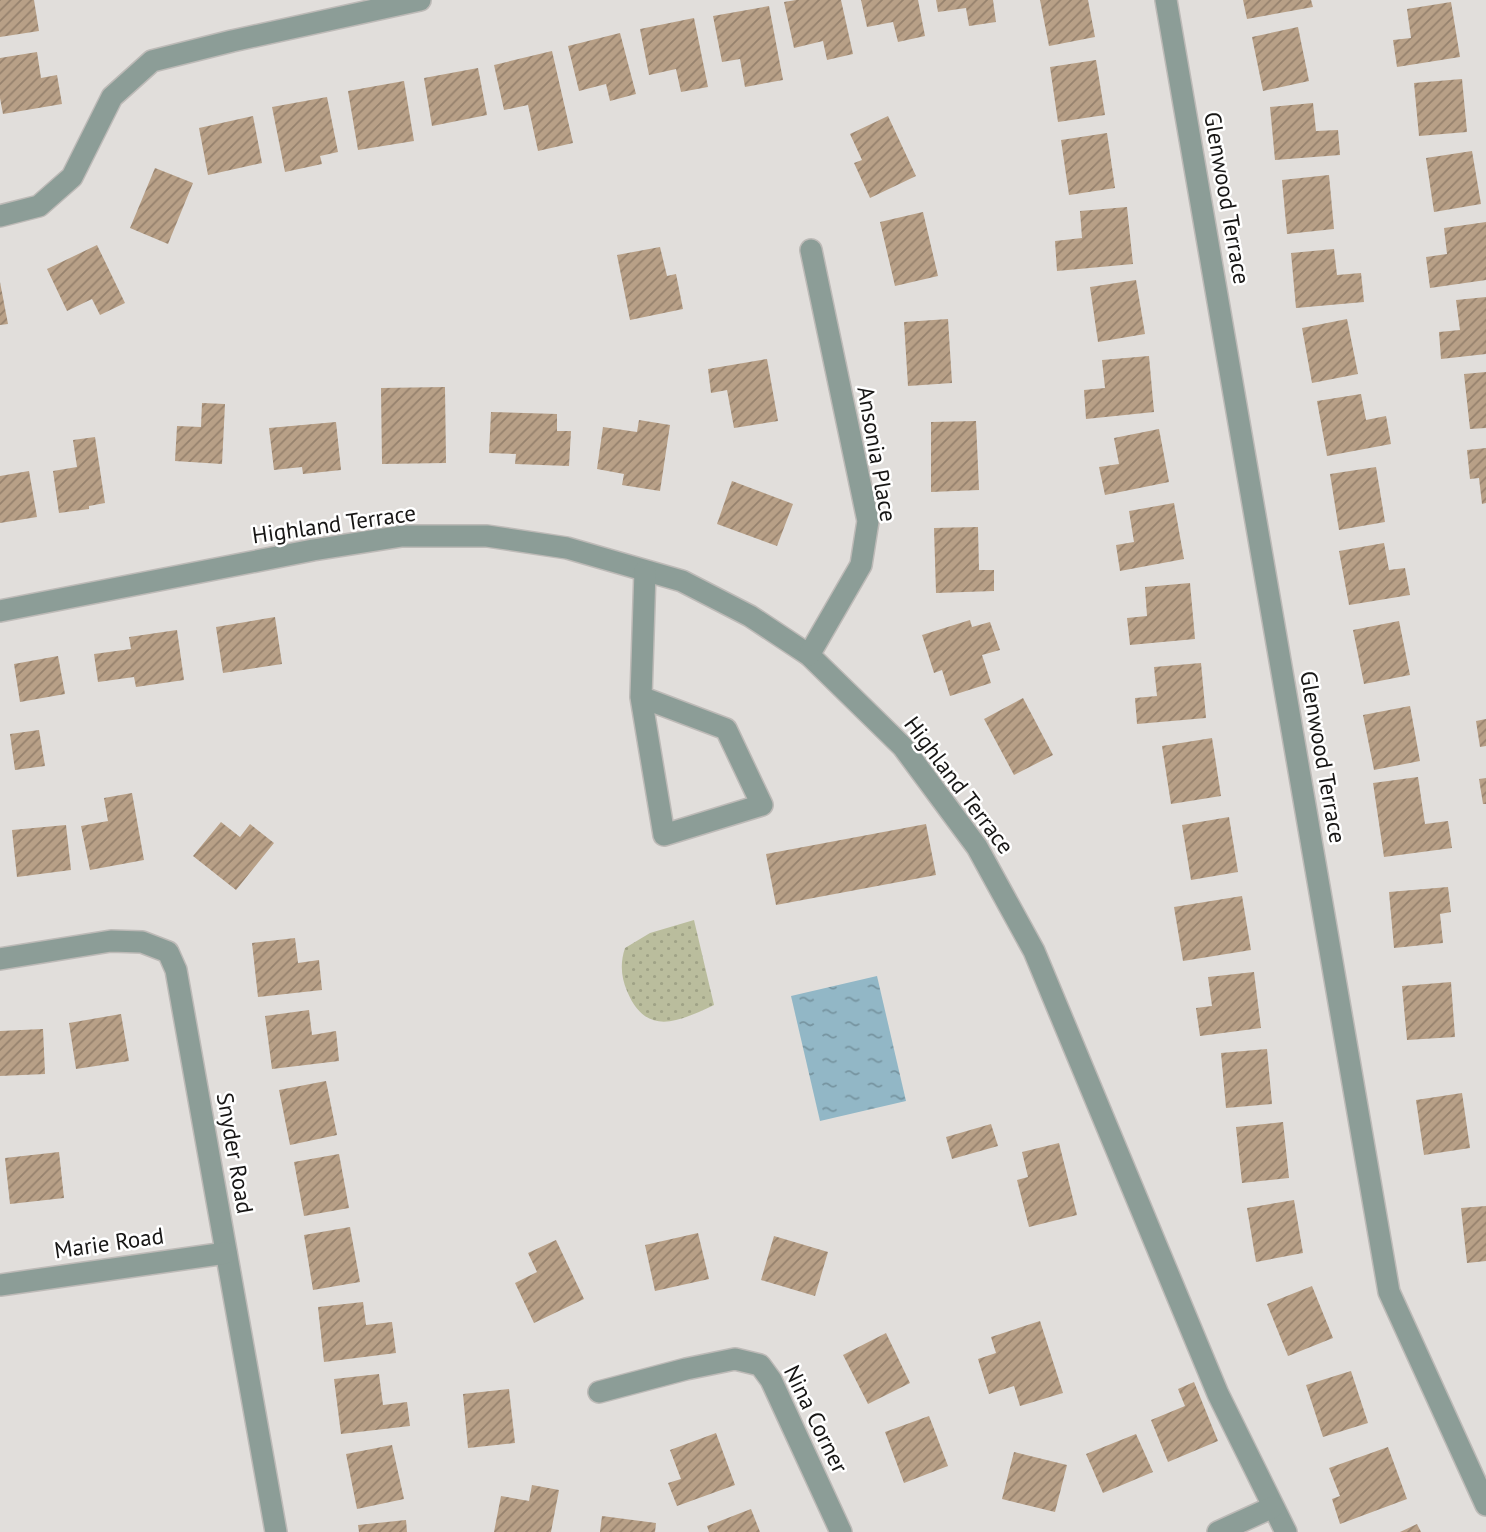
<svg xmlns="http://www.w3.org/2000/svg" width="1486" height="1532" font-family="'PT Sans',sans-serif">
<defs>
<pattern id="park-dots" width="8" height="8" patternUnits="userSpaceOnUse" patternTransform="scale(1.75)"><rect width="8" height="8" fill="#babd9d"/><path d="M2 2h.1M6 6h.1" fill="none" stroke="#9fa286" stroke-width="1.8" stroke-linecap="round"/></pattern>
<pattern id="water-ripples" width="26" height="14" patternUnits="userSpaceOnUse" patternTransform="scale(1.75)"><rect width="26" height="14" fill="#92b7c6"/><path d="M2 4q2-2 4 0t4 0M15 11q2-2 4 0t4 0" fill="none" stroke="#7694a0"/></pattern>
<pattern id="building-hatch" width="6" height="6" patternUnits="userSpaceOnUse" patternTransform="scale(1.75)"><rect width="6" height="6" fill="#b8a087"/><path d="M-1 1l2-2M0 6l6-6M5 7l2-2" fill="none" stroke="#95816d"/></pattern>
</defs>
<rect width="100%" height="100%" fill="#e1dedb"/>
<!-- park -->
<path fill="url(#park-dots)" d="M694,920L714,1005C678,1022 646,1037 627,991C621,977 620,963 625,948L650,933Z"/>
<!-- water -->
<polygon fill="url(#water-ripples)" points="877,976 906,1101 820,1121 791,996"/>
<!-- building -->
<g fill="url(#building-hatch)">
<polygon points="0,0 34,0 39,31 0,37"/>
<polygon points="796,0 841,0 853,54 827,60 823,41 794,48 784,2"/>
<polygon points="861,0 918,0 925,36 898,42 893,22 867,27"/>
<polygon points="936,0 993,0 996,22 969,26 966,8 938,12"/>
<polygon points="1040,0 1088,0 1095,37 1049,46"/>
<polygon points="1243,0 1311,0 1313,7 1247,19"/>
<polygon points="1451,2 1460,57 1397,67 1393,40 1411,38 1407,9"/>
<polygon points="769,6 783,80 745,87 740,59 722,62 713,16"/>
<polygon points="694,18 708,87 681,92 676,69 649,75 640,29"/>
<polygon points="1298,27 1309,81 1263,91 1252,37"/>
<polygon points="620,33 636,94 610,101 606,84 579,91 568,46"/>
<polygon points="552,51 573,143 538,151 528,105 504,110 494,65"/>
<polygon points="37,52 41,78 57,75 62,104 3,114 0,98 0,58"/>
<polygon points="1096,60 1105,115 1058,122 1050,67"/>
<polygon points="478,68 487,115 432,126 424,78"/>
<polygon points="1462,79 1467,132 1419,136 1414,83"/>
<polygon points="404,81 414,141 358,150 348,91"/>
<polygon points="327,97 338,152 320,156 322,164 285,172 272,107"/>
<polygon points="1313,103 1316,131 1338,130 1340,155 1275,160 1270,107"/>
<polygon points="253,116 262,163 208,175 199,128"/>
<polygon points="888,116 916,176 870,198 854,163 862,160 850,134"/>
<polygon points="1107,133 1115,188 1069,195 1061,140"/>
<polygon points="1472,151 1481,204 1434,212 1426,158"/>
<polygon points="155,168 193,183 168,244 130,228"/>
<polygon points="1329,175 1334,229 1287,234 1282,180"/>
<polygon points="1127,207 1133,264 1057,271 1055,241 1082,238 1080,211"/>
<polygon points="923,212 938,276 895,286 880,222"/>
<polygon points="1486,222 1486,280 1430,288 1426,257 1447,254 1444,228"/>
<polygon points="97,245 125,303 100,315 92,299 67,311 47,269"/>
<polygon points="660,247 667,276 676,274 683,309 630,320 617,255"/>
<polygon points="1334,249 1337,275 1361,273 1364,302 1296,308 1291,253"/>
<polygon points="1136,280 1145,334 1098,342 1090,287"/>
<polygon points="0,282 8,324 0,325"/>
<polygon points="1486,297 1486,354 1441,359 1439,332 1460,330 1456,300"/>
<polygon points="948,319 952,383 908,386 904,322"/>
<polygon points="1347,319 1358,374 1312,383 1302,328"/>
<polygon points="1149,356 1154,412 1086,419 1084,390 1105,388 1102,360"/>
<polygon points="767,359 778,421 734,428 727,390 711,393 708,369"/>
<polygon points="1486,372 1486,428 1470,429 1464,374"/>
<polygon points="445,387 446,463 382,464 381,388"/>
<polygon points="1361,394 1366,420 1386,416 1391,444 1327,456 1317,401"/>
<polygon points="202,403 225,404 222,464 175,461 177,426 201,427"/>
<polygon points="491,412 557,414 557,431 571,431 569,466 515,464 516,454 489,453"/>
<polygon points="639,420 670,425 660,491 622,485 624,474 597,469 603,427 637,432"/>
<polygon points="976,421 979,490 931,492 931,422"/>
<polygon points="336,422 341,470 303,474 302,467 274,470 269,428"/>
<polygon points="1159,429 1169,482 1105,495 1099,467 1119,464 1114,438"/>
<polygon points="95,437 105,503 89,506 89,509 59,513 53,471 77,467 73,440"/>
<polygon points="1486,448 1486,503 1482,504 1479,478 1470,479 1467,450"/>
<polygon points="1376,467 1385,522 1339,530 1330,474"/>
<polygon points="29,471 37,517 0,523 0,476"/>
<polygon points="732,481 793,504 777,546 717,524"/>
<polygon points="1174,503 1184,559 1120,571 1116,545 1134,542 1129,511"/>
<polygon points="978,527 979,570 994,570 994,591 936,593 934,528"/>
<polygon points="1384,543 1389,570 1405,568 1410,595 1349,605 1339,551"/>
<polygon points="1190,583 1195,639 1130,645 1127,618 1147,616 1145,587"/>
<polygon points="275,617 282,664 223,673 216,627"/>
<polygon points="970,620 972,627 990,622 1000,650 982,655 991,683 950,696 942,670 934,673 922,635"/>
<polygon points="1399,621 1410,675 1364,684 1353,630"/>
<polygon points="177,630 184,680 136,687 134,677 98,682 94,654 131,649 129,637"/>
<polygon points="58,656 65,694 20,702 14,664"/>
<polygon points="1201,663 1206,718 1137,724 1135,698 1157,696 1154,667"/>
<polygon points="1023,698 1053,755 1014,775 984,719"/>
<polygon points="1410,706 1420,761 1374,770 1363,715"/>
<polygon points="1486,719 1486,746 1480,747 1476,721"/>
<polygon points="39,730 45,766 15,770 10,734"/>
<polygon points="1212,738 1221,796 1171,804 1162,746"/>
<polygon points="1418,777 1425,824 1448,821 1452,848 1384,857 1373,783"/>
<polygon points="1486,778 1486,804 1483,804 1479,779"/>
<polygon points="132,793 144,860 90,870 81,826 108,821 104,798"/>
<polygon points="1229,817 1238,872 1191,880 1182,825"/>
<polygon points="221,822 240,837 250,824 274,843 236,890 193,856"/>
<polygon points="926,824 936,875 776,905 766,854"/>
<polygon points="66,825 71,870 17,877 12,830"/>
<polygon points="1448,887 1451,912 1440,914 1443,943 1394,948 1389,892"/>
<polygon points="1242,896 1251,950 1183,961 1174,907"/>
<polygon points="295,938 298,963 319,960 322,990 258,997 252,943"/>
<polygon points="1254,972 1261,1028 1200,1036 1196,1008 1212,1006 1208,977"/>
<polygon points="1451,982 1455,1037 1407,1040 1402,986"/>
<polygon points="309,1010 312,1035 336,1031 339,1061 272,1069 265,1016"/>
<polygon points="121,1014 129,1061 76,1069 69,1023"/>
<polygon points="43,1029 45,1074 0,1076 0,1031"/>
<polygon points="1267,1049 1272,1104 1226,1108 1221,1053"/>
<polygon points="326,1081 337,1135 290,1145 279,1090"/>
<polygon points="1462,1093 1470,1148 1424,1155 1416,1100"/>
<polygon points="1283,1122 1289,1178 1242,1183 1236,1127"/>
<polygon points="991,1124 998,1146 952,1159 946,1137"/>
<polygon points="1059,1143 1077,1215 1029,1227 1017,1180 1028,1177 1022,1152"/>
<polygon points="59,1152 64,1198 10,1204 5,1158"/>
<polygon points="339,1154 349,1208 304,1216 294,1162"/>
<polygon points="1294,1200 1303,1253 1256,1262 1247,1208"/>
<polygon points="1486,1206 1486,1261 1467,1263 1461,1208"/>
<polygon points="350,1227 360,1282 313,1290 304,1235"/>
<polygon points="698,1233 709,1279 655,1291 645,1245"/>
<polygon points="774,1236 828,1252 815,1296 761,1280"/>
<polygon points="556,1240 584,1299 534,1323 515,1283 537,1272 528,1253"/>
<polygon points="1312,1286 1333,1338 1288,1356 1267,1304"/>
<polygon points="363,1302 366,1325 392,1322 396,1353 324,1362 318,1307"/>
<polygon points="1040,1321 1063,1393 1020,1406 1014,1386 989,1394 978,1359 996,1353 991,1337"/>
<polygon points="886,1333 910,1383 868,1404 843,1355"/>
<polygon points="1351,1371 1368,1423 1323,1437 1306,1385"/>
<polygon points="379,1374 383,1405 407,1402 410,1426 341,1434 334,1379"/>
<polygon points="1194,1382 1218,1441 1168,1462 1151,1420 1185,1406 1178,1389"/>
<polygon points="509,1389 515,1443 468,1448 463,1394"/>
<polygon points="929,1416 948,1466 904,1483 885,1432"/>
<polygon points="716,1433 735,1485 677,1506 668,1483 681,1479 670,1450"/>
<polygon points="1136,1434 1153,1472 1103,1493 1086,1454"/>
<polygon points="392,1445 404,1499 357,1509 346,1454"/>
<polygon points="1388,1447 1407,1499 1340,1524 1332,1499 1340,1496 1329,1468"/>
<polygon points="1014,1452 1067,1465 1055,1512 1002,1499"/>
<polygon points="532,1485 559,1490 551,1532 494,1532 501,1496 529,1501"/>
<polygon points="751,1509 760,1532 709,1532 707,1526"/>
<polygon points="602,1516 656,1523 655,1532 600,1532"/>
<polygon points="406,1520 407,1532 359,1532 358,1525"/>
<polygon points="1417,1524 1421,1532 1400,1532"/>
</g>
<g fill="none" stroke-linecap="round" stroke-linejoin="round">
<!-- minor casing -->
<g stroke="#bdbab7" stroke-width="24">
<g id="minor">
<polyline points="1166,0 1389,1292 1486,1505"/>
<polyline points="0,216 39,206 72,177 112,97 152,61 232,41 420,0"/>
<polyline points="0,611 313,550 402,536 487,536 567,548 682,581 750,616 809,655 903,747 977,847 1034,951 1218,1394 1286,1532"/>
<polyline points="809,655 861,565 868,521 811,250"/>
<polyline points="641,697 726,729 762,805 664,835 641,697 645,571"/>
<polyline points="0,959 111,941 142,942 168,952 176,970 276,1532"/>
<polyline points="0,1285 226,1253"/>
<polyline points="599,1392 686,1369 735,1359 760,1365 771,1380 841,1532"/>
<polyline points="1218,1532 1273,1507"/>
</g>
</g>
<!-- minor -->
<use href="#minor" stroke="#8c9d97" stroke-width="21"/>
</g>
<g text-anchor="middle" stroke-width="5" stroke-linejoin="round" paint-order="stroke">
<!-- street labels -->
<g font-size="23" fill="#171615" stroke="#fff">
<text transform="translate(1227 198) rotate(80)" y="8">Glenwood Terrace</text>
<text transform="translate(877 454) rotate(80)" y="8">Ansonia Place</text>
<text transform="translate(334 524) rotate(-8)" y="8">Highland Terrace</text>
<text transform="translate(1323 757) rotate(80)" y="8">Glenwood Terrace</text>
<text transform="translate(959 785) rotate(53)" y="8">Highland Terrace</text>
<text transform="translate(235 1153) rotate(80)" y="8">Snyder Road</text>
<text transform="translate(109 1243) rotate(-8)" y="8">Marie Road</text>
<text transform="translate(816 1419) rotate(64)" y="8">Nina Corner</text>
</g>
</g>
</svg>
